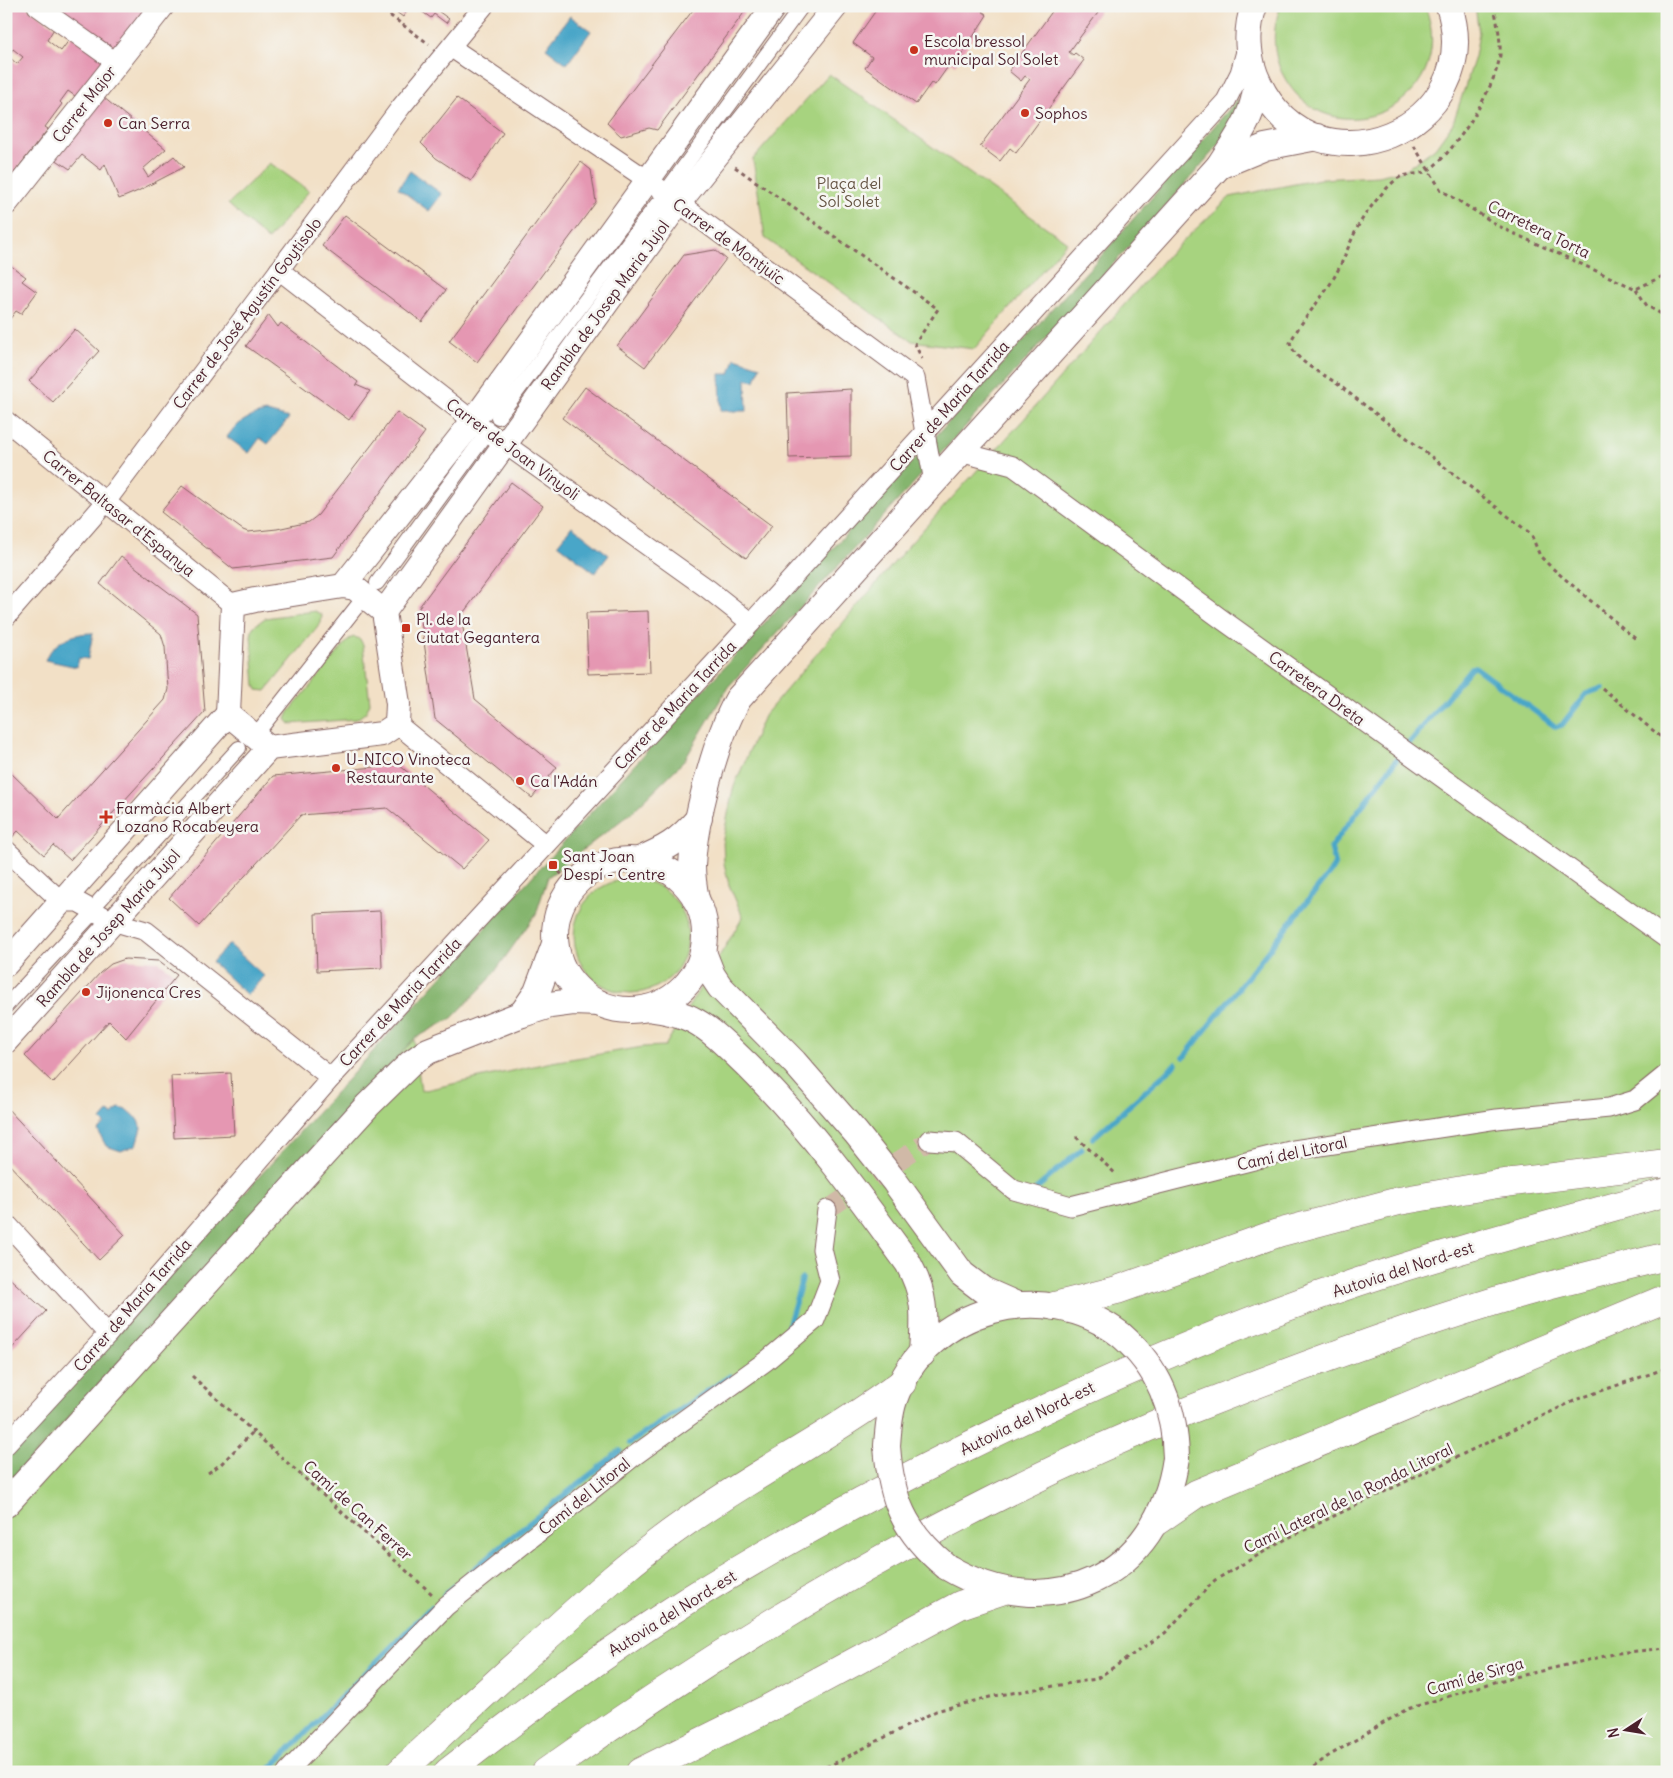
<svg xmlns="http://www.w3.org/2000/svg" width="1673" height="1778" font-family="Delius,sans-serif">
<rect width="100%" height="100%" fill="#f6f6f2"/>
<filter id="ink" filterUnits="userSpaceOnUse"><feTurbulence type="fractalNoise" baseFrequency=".02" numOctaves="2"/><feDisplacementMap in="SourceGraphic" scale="10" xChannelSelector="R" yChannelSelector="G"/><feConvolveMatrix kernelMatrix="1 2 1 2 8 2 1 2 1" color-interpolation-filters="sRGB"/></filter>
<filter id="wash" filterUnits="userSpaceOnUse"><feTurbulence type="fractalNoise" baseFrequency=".0096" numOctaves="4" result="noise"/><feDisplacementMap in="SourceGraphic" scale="20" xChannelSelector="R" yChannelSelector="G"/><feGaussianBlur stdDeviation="1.12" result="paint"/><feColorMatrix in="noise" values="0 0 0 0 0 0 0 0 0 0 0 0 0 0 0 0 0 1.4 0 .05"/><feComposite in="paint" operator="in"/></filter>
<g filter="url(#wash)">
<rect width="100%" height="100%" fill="#f2e0c6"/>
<!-- green -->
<g fill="#a7d37f" stroke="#787955">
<path d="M1281,6H1425C1463,104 1328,165 1282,73C1272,52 1272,27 1281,6Z"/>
<polygon points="1475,6 1667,6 1667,1772 6,1772 6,1485 414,1039 421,1091 552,1062 643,1047 665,1046 743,917 729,885 724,863 723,839 733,789 764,716 909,545 1024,419 1167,256 1230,197 1320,179 1378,176 1405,170 1435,148 1453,123 1475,57 1479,33"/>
<polygon points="829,74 1067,242 974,349 912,341 765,238 753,159"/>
<polygon points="270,163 309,191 268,240 228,204"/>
<polygon points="315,611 322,615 321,623 266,691 257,690 255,685 251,636 253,627 265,618"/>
<polygon points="354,637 360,639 363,645 370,703 366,712 357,719 290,724 286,719 289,712 349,639"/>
<circle cx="631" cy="936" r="57"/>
</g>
<!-- forest -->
<polygon fill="#85b56e" stroke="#686a4c" points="1238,99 1239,121 1167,205 728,687 684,761 632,812 548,877 536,914 489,980 452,1018 414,1039 6,1485 6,1455 539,869 1100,257"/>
<!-- water -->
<g fill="#49a6c8" stroke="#4a627a">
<polygon points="570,16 591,31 567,64 546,48"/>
<polygon points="410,171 442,194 429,211 398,188"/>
<polygon points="735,358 760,366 755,381 746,379 747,411 721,411 720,374 730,374"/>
<path d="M267,412L289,418L268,444L260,438L249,453L227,437C237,423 249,415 267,412Z"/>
<polygon points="572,526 609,555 595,573 558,544"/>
<path d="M93,633L88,659L79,658L77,667L45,660C54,641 73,633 93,633Z"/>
<polygon points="229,944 264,976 247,995 212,962"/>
<path d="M119,1108C131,1110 138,1117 141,1128L136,1145L121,1151L106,1146L98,1131L105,1124L101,1120L108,1112L113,1115Z"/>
</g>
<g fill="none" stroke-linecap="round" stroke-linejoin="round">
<!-- stream -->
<g stroke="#49a6c8" stroke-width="5.5">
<polyline points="1405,748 1471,668 1475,667 1556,727 1562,725 1586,694 1602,688"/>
<polyline points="1184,1057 1332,870 1335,863 1331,847 1397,759"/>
<polyline points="1093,1138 1176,1064"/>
<polyline points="1037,1188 1082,1149"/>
<polyline points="779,1339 788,1327 802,1279"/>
<polyline points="630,1443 730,1376"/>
<polyline points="444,1595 508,1540 620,1451"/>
<polyline points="267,1772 431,1607"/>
</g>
</g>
<g id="blocks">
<!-- building -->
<g fill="#e597b2" fill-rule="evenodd">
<path d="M6,6L14,8L25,6L55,27L47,40L61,51L72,36L107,60L75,96L68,91L60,102L62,104L45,127L48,129L6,183V65L10,67L6,64ZM13,49L23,57L17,64L8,56Z"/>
<polygon points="51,6 151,6 117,50"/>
<polygon points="388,6 410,6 403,17"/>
<polygon points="414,6 431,6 449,19 446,23 434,14 431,18"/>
<polygon points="696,6 749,6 657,130 649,128 621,136 607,123"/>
<polygon points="879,6 976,6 987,15 955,65 952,61 935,85 931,83 916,104 865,68 872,57 853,43"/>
<polygon points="1056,6 1103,6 1069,52 1073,55 1075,53 1084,60 1016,153 1010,148 1000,161 980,146 1030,79 1025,76 1021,81 1009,71"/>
<polygon points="103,97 166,149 143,169 148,177 174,156 184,167 138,191 119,199 105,164 101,170 82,155 70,169 55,159"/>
<polygon points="457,98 503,133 471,181 436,158 421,143"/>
<polygon points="581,162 591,170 596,202 477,362 449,341"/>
<polygon points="345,215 446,290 422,322 322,246"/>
<polygon points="715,250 726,259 645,367 617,346 684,255"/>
<polygon points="6,262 26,277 22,281 37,292 21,314 16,311 6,324"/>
<polygon points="269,315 278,327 281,323 358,382 356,385 370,391 349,420 246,346"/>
<polygon points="75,329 99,351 53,402 29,381"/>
<polygon points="585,387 772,526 746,558 562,418"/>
<polygon points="851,389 851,456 789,458 787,393"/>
<polygon points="397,412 425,432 333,557 233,569 161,512 182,486 243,530 248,532 277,529 309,522 318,515"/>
<polygon points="511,482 543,506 461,616 475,699 557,767 532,798 435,719 419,607"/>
<polygon points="121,556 197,614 205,712 70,860 53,845 44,855 18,831 6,844 6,768 58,819 165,700 168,689 165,647 161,634 100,584"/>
<polygon points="648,611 650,672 588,674 586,613"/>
<polygon points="399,765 489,840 462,869 387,808 301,815 199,926 169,898 273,776"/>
<polygon points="380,911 382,968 317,971 315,914"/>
<polygon points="125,959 158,961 177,975 126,1038 109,1021 53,1083 25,1056 100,973 111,964"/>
<polygon points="231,1073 234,1135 174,1138 171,1076"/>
<polygon points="6,1107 125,1235 99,1260 6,1161"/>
<polygon points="6,1275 46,1311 6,1355"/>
</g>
</g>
</g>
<g filter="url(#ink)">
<use href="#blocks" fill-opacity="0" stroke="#856361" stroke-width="1"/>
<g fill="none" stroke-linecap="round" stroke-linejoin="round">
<!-- minor-tunnel -->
<polyline stroke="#d0b9a7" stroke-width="19" stroke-dasharray="19 9" stroke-linecap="butt" points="827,1210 929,1140"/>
<!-- pedestrian casing -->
<g stroke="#856361" stroke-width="16">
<g id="pedestrian">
<polyline points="670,186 802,6"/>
<polyline points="498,417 657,204"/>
<polyline points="377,583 484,437"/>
<polyline points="261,728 358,605"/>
<polyline points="99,901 239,748"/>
<polyline points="6,1006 89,917"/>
</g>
</g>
<!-- minor casing -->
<g stroke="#856361" stroke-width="21">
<g id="minor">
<polyline points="37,6 117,63"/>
<polyline points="452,48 649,181 915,378 934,482"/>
<polyline points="279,270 481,427 708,589 751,623"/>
<polyline points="6,421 233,605"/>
<polyline points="960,452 1013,466 1220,618 1667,939"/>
<polyline points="6,617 105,503 401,107 484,6"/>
<polyline points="397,724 545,844"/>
<polyline points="6,850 62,902 78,902 112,921 146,931 331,1078"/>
<polyline points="929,1140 956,1142 1014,1190 1071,1206 1294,1150 1497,1119 1609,1108 1635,1100 1667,1074"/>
<polyline points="6,1223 108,1334"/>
<polyline points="6,1445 108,1334 331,1078 732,644 1226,101 1240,73 1247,48"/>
<polyline points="287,1772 446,1606 634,1456 766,1361 815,1320 830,1281 822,1249 827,1210"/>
</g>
</g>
<!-- tertiary casing -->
<g stroke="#856361" stroke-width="26">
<g id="tertiary">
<polyline points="6,203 162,6"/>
<polyline points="343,586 473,421 774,6"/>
<polyline points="384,612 678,204 836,6"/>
<polyline points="6,964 228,714"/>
<polyline points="6,1041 269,748 382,734 397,724 398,704 384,612 355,588 343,586 255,600 233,605 228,714 269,748"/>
</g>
</g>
<!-- secondary casing -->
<g stroke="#856361" stroke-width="28">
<g id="secondary">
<path d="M1254,6C1245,31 1247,60 1259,84C1315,200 1489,129 1449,6"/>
<polyline points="1219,166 1265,147 1317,137"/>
<circle cx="630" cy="935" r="75"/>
<path d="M637,861C665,849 679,842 699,818"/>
<path d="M696,900C694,889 692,877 692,866C694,821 716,738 738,699L1219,166C1238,136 1254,118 1257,81"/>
<polyline points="703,952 712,975 720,987 794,1062 856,1133 895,1182 962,1274 983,1290 1017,1305"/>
<path d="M648,1008C664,1010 681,1013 695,1021C715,1032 731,1050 747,1065C808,1125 858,1194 908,1263C927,1298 924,1316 922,1354"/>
<polyline points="522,1014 537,992 555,944"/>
<path d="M887,1446C888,1431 889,1415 894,1400C926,1307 1045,1276 1121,1335"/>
<polyline points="6,1504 368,1105 411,1063 428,1051 522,1014 550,1005 573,1002 599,1003"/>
<path d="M947,1567C1050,1628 1159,1577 1176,1458"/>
</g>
</g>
<!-- motorway casing -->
<g stroke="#856361" stroke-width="29">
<g id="motorway">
<polyline points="1054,1306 1117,1290 1278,1233 1399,1201 1497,1184 1667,1163"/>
<polyline points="1157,1521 1196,1494 1667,1298"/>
<path d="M400,1772C449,1726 498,1681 548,1636C592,1596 637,1556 686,1522C756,1473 833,1434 902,1383"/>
<path d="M448,1772C527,1710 608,1651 693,1597C776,1546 863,1499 950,1455C1082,1389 1218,1329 1358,1282C1460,1248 1564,1221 1667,1192"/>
<path d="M546,1772C747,1629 963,1502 1192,1409C1299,1367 1412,1325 1522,1293C1570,1280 1618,1268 1667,1256"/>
<polyline points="640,1772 767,1709 960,1605 1001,1591"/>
</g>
</g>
<!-- path -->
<g stroke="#856361" stroke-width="3" stroke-dasharray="4 4" stroke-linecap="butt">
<polyline points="377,6 429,44"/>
<path d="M1494,6C1497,22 1501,39 1500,55C1496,87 1456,151 1429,170C1421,175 1409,173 1400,177C1390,183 1378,198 1371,207C1354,227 1348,252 1336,274C1323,299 1302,318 1290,343C1297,363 1320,372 1336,383L1531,534L1540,556L1551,567L1638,641"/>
<polyline points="1414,146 1441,190 1504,229 1636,289 1667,274"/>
<polyline points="735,167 938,309 915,344 922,359"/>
<polyline points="1636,289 1647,306 1667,317"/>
<polyline points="1602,688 1667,742"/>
<polyline points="553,866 573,885"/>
<polyline points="1076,1137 1117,1175"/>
<polyline points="192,1376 432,1594"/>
<polyline points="208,1473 221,1464 254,1431"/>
<polyline points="811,1772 831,1765 936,1711 994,1696 1096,1679 1165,1633 1215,1580 1288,1538 1578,1399 1667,1368"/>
<polyline points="1307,1772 1327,1757 1407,1709 1498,1681 1618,1653 1667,1648"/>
</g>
<!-- pedestrian -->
<use href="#pedestrian" stroke="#fff" stroke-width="14"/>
<!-- minor -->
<use href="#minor" stroke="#fff" stroke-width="19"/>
<!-- tertiary -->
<use href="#tertiary" stroke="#fff" stroke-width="24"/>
<!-- secondary -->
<use href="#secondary" stroke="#fff" stroke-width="26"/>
<!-- motorway -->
<use href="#motorway" stroke="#fff" stroke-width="28"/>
<!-- secondary-bridge casing -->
<g stroke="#856361" stroke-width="28" stroke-linecap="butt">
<g id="secondary-bridge">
<path d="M1121,1335C1159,1368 1175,1408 1176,1458"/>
<path d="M887,1446C891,1500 904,1532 947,1567"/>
</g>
</g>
<!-- secondary-bridge -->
<use href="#secondary-bridge" stroke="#fff" stroke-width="26"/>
</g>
</g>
<!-- markers -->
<g fill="#c8321e" stroke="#f6f6f2" stroke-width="2">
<circle cx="914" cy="50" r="5"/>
<circle cx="1025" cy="113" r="5"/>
<circle cx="108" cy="123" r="5"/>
<rect x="401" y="623" width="10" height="10" rx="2.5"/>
<circle cx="336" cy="768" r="5"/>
<circle cx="520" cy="781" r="5"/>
<path d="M103.5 809.5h5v5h5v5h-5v5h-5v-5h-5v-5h5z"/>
<rect x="548" y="860" width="10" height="10" rx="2.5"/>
<circle cx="86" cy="992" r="5"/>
</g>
<g text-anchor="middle" stroke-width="5" stroke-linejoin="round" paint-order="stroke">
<!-- poi labels -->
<g font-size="16" fill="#4a1f2b" stroke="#f6f6f2" text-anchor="start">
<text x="924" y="47">Escola bressol<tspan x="924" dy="18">municipal Sol Solet</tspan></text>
<text x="1035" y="119">Sophos</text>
<text x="118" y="129">Can Serra</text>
<text x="416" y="625">Pl. de la<tspan x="416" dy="18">Ciutat Gegantera</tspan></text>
<text x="346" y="765">U-NICO Vinoteca<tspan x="346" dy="18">Restaurante</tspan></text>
<text x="530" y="787">Ca l'Adán</text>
<text x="116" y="814">Farmàcia Albert<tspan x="116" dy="18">Lozano Rocabeyera</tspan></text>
<text x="563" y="862">Sant Joan<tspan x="563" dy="18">Despí - Centre</tspan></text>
<text x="96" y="998">Jijonenca Cres</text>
</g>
<!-- street labels -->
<g font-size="16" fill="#4a1f2b" stroke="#f6f6f2">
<text transform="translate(84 104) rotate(-52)" y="6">Carrer Major</text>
<text transform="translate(1539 229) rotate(26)" y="6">Carretera Torta</text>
<text transform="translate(729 241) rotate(36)" y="6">Carrer de Montjuïc</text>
<text transform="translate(605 305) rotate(-54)" y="6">Rambla de Josep Maria Jujol</text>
<text transform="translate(247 313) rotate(-53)" y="6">Carrer de José Agustín Goytisolo</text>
<text transform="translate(949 406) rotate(-48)" y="6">Carrer de Maria Tarrida</text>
<text transform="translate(513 449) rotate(36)" y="6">Carrer de Joan Vinyoli</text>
<text transform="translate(119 513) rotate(39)" y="6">Carrer Baltasar d'Espanya</text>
<text transform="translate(1317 688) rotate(36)" y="6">Carretera Dreta</text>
<text transform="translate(675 705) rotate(-47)" y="6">Carrer de Maria Tarrida</text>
<text transform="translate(108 928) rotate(-48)" y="6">Rambla de Josep Maria Jujol</text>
<text transform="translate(400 1002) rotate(-47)" y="6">Carrer de Maria Tarrida</text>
<text transform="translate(1292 1153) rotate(-12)" y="6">Camí del Litoral</text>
<text transform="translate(1403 1269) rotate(-18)" y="6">Autovia del Nord-est</text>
<text transform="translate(132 1305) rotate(-49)" y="6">Carrer de Maria Tarrida</text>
<text transform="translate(1027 1418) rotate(-26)" y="6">Autovia del Nord-est</text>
<text transform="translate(584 1496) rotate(-39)" y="6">Camí del Litoral</text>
<text transform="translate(1348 1498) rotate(-26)" y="6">Camí Lateral de la Ronda Litoral</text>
<text transform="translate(358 1510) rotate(42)" y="6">Camí de Can Ferrer</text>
<text transform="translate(672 1613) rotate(-32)" y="6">Autovia del Nord-est</text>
<text transform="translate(1475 1676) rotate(-16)" y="6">Camí de Sirga</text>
</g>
<!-- park labels -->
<g font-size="16" fill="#654" stroke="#f6f6f2">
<text x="849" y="189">Plaça del<tspan x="849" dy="18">Sol Solet</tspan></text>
</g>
</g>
<!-- margin -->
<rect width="1673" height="1778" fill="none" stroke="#f6f6f2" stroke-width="25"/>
<!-- north arrow -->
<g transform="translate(1626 1730) rotate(258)" stroke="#f6f6f2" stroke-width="4" paint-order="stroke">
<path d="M0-4L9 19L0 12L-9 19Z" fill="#4a1f2b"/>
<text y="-8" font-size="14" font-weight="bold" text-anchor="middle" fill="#4a1f2b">N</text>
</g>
</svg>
